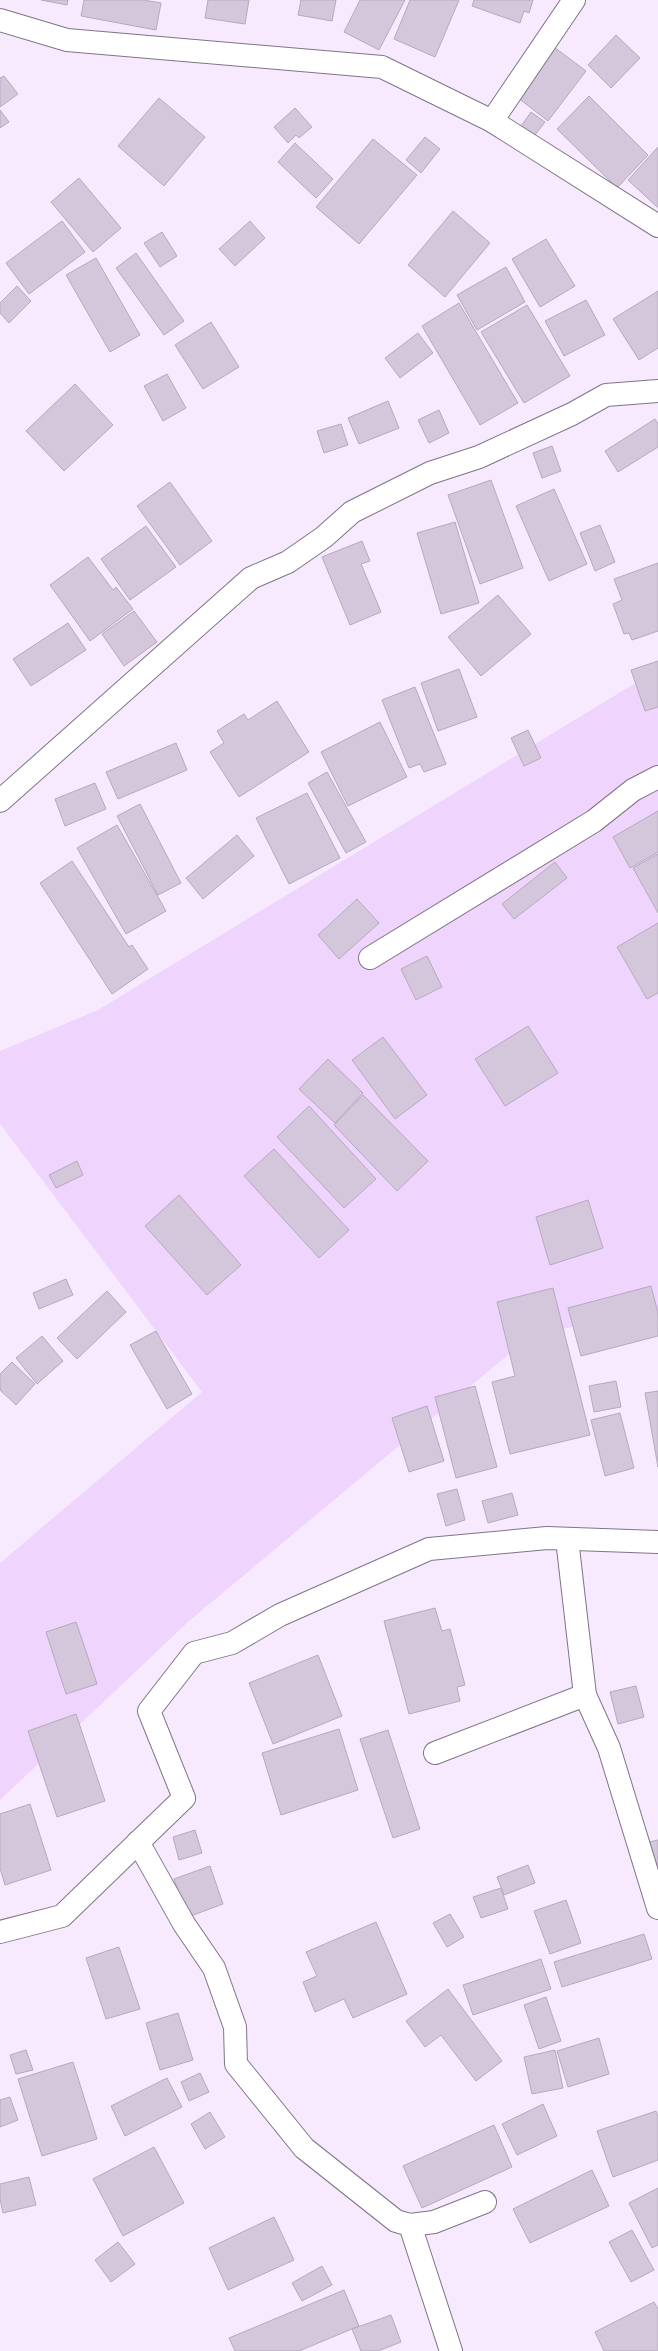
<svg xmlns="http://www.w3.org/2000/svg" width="658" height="2351" font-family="'Exo 2',sans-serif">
<rect width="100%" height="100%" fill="#f7eafe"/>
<!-- green -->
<polygon fill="#efd4fd" points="637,682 658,702 658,1310 532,1335 189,1621 0,1800 0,1563 202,1392 0,1124 0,1051 98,1010"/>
<!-- building -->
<g fill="#d4c7db" stroke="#b6a9bd">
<polygon points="41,0 68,0 67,5"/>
<polygon points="84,0 143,0 161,3 156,30 81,16"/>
<polygon points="208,0 249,0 245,24 205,18"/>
<polygon points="301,0 336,0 332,21 298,15"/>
<polygon points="360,0 405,0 379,50 344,32"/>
<polygon points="410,0 459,0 435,57 394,39"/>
<polygon points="474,0 533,0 529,13 524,11 520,23 472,6"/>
<polygon points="616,35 640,58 611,88 588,65"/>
<polygon points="554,47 586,71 548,121 517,97"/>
<polygon points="4,76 18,94 0,107 0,78"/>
<polygon points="589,96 648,155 617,188 557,129"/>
<polygon points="159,98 205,137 164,186 118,146"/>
<polygon points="295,108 312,127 299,138 296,135 288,143 274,127"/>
<polygon points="0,110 9,122 0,128"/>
<polygon points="531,112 545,122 532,139 519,129"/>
<polygon points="425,137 440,149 421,173 406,160"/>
<polygon points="373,139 417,175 359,244 316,207"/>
<polygon points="295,143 333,179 316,198 278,162"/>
<polygon points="658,147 658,207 657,207 628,180"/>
<polygon points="79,178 121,228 93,252 51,202"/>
<polygon points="453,211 490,243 445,297 408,265"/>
<polygon points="62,221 85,252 29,294 6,263"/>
<polygon points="250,221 265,238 235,266 219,249"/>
<polygon points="162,232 177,256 160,267 144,243"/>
<polygon points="546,239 575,286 540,307 512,259"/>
<polygon points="136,253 184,321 164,335 116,268"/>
<polygon points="96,258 140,335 110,352 66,275"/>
<polygon points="506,267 525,302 477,330 457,295"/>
<polygon points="17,286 31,301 9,323 0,313 0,303"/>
<polygon points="658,291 658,348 639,360 613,319"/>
<polygon points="586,300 605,335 564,356 545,321"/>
<polygon points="459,303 518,403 480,425 422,326"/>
<polygon points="527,305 570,376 524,403 481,332"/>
<polygon points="211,322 239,367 203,389 175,345"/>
<polygon points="418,333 433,353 400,378 385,358"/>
<polygon points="167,374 186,408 163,421 144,386"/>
<polygon points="75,384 113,425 64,471 26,431"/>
<polygon points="388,401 399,428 359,444 348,418"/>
<polygon points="439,410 449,433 429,443 418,420"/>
<polygon points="655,419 658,424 658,447 618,472 605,451"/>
<polygon points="341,424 348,445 324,453 317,431"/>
<polygon points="552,446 561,471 542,478 533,453"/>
<polygon points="491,480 523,568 480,584 448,495"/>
<polygon points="170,482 212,541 180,565 137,506"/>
<polygon points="554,489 587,564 549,581 516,506"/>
<polygon points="455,522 479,603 441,614 417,533"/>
<polygon points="600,525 615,562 595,571 580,533"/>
<polygon points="146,526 176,567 130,600 101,559"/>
<polygon points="362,541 370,561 361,564 381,612 350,625 322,557"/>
<polygon points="88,557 113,590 116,587 133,609 90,641 50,585"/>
<polygon points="658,563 658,631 632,640 629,633 624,634 613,604 622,600 614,579"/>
<polygon points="498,595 531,634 481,676 448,637"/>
<polygon points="134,611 157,642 124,666 102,634"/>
<polygon points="68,623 86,650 31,686 13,659"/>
<polygon points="658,661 658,707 645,711 631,670"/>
<polygon points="459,669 477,717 438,731 421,683"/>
<polygon points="415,687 446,764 424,772 420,764 409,768 382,700"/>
<polygon points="277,701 309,752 239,797 210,752 224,743 217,731 244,714 248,720"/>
<polygon points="380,722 407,777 348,806 321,752"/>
<polygon points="528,730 541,758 524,766 511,738"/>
<polygon points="176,743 187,770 118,799 106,772"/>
<polygon points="327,772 366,842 346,853 308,783"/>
<polygon points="95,783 106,809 65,826 55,799"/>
<polygon points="307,793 340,858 289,884 256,818"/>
<polygon points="140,804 181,883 158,895 117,816"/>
<polygon points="658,811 658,852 630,868 613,837"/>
<polygon points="117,825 166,911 126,934 77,848"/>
<polygon points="237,835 254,856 203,899 186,878"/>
<polygon points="658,854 658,913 633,868"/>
<polygon points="72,861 129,947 132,945 148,969 112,994 40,883"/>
<polygon points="555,862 567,878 514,919 502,904"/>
<polygon points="357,899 379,923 339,959 318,935"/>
<polygon points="658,923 658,993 647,999 617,947"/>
<polygon points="427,956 442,987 416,1000 401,969"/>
<polygon points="528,1026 558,1073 505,1106 475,1059"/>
<polygon points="383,1037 427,1095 395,1119 352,1060"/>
<polygon points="328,1059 363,1093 335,1123 299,1089"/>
<polygon points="363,1095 428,1161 397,1191 334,1125"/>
<polygon points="309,1106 376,1179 344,1208 277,1137"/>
<polygon points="274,1149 349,1230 319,1258 244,1176"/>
<polygon points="77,1161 83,1175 56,1188 49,1175"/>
<polygon points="179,1195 241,1265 207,1295 145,1226"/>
<polygon points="588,1200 603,1248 550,1265 536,1217"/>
<polygon points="66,1279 73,1295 39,1309 33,1293"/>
<polygon points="651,1286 658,1313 658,1336 581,1356 568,1308"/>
<polygon points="553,1288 590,1435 510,1454 492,1382 515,1376 497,1302"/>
<polygon points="107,1291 126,1312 77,1359 57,1338"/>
<polygon points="156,1331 192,1394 167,1409 130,1345"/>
<polygon points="42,1336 63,1361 37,1384 16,1358"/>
<polygon points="12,1362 35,1384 16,1405 0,1390 0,1374"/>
<polygon points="616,1381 621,1407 594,1412 589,1386"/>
<polygon points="475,1386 497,1467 456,1478 435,1397"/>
<polygon points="658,1391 658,1467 645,1393"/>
<polygon points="427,1406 444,1461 409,1472 392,1418"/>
<polygon points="620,1413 634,1468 605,1476 591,1420"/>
<polygon points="457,1489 465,1520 446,1526 437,1494"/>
<polygon points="512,1493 518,1515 488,1523 482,1501"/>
<polygon points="435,1608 442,1631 450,1629 465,1685 457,1687 460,1701 409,1714 384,1621"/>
<polygon points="76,1622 97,1684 66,1694 46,1632"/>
<polygon points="318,1655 342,1716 273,1744 249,1683"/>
<polygon points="636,1686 644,1717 618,1724 610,1692"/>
<polygon points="76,1714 105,1801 57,1817 28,1731"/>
<polygon points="339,1729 358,1790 281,1815 262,1753"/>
<polygon points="388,1730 420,1829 393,1838 360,1739"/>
<polygon points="30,1804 51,1870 5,1885 0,1868 0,1814"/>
<polygon points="195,1830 202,1853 179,1860 173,1837"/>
<polygon points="658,1840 658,1881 645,1843"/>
<polygon points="528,1865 535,1883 504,1895 497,1877"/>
<polygon points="210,1866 223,1904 188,1917 174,1879"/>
<polygon points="501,1888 508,1909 481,1918 473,1897"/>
<polygon points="566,1900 581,1943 550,1954 534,1911"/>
<polygon points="450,1914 464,1937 447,1947 433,1923"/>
<polygon points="376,1922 407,1994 353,2018 344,1999 315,2012 303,1982 317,1976 306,1952"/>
<polygon points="644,1934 652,1959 562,1987 554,1962"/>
<polygon points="119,1947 140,2009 106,2019 86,1958"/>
<polygon points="541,1959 551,1989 473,2015 463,1985"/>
<polygon points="448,1989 502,2061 476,2081 441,2035 425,2047 406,2021"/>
<polygon points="546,1997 561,2041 539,2049 524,2005"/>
<polygon points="178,2013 193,2060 160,2070 146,2023"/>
<polygon points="599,2038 609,2074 568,2087 557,2051"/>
<polygon points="26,2050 33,2070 16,2074 10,2055"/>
<polygon points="555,2050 563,2088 532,2094 524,2057"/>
<polygon points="73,2062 97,2139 42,2156 18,2079"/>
<polygon points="200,2073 209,2092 189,2101 181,2082"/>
<polygon points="167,2078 182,2107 125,2136 111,2106"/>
<polygon points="10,2097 18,2120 0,2127 0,2100"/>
<polygon points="543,2104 557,2136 517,2155 502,2124"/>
<polygon points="656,2111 658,2117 658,2160 613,2177 597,2131"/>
<polygon points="210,2112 225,2137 205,2149 191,2124"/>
<polygon points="494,2125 512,2167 422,2208 403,2166"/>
<polygon points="154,2147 184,2203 123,2236 93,2179"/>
<polygon points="592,2170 609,2206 530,2243 513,2209"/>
<polygon points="29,2177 36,2205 3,2213 0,2199 0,2184"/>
<polygon points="658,2188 658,2245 652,2248 629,2203"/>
<polygon points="274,2217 294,2260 228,2290 209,2248"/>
<polygon points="632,2230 654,2270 631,2282 609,2242"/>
<polygon points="118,2242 135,2264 111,2282 95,2260"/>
<polygon points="322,2266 332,2285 302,2301 292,2283"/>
<polygon points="344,2290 359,2326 299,2351 235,2351 229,2338"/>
<polygon points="654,2302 658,2309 658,2351 604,2351 595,2332"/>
<polygon points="391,2315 401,2342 378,2351 361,2351 352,2329"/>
</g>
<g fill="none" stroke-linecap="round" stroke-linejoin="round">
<!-- minor casing -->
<g stroke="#807486" stroke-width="24">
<g id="minor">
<polyline points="0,20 67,40 382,67 492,121 658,226"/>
<polyline points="492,121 574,0"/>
<polyline points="0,801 251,578 288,562 324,537 352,512 430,473 479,457 572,414 606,395 658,391"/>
<polyline points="370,958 594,821 633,790 658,777"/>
<polyline points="567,1539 585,1695 609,1748 658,1908"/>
<polyline points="435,1753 585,1695"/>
<polyline points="138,1842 184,1924 214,1968 235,2027 236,2064 304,2148 396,2221 410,2225 434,2222 485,2202"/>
<polyline points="0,1932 62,1916 184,1798 149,1711 194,1653 232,1643 280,1615 429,1549 547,1538 658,1542"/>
<polyline points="410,2225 451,2351"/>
</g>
</g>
<!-- minor -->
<use href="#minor" stroke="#fff" stroke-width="22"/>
</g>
</svg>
